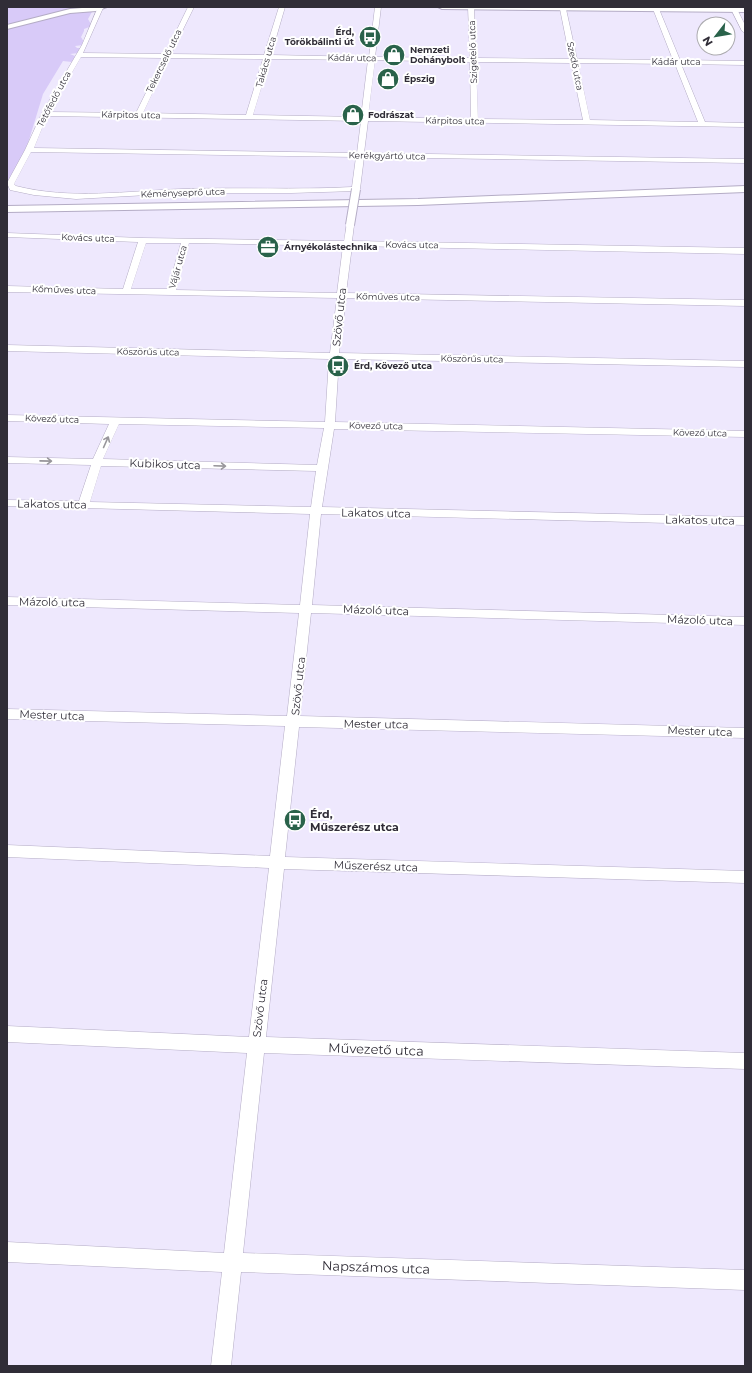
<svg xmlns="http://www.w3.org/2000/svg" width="752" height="1373" font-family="Montserrat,sans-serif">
<rect width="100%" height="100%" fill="#eee8fd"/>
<!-- green -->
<g fill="#d8caf8">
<polygon points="7,7 58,7 57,8 70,7 71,9 7,26"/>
<polygon points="93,10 88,19 92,26 84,29 84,31 81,37 84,42 82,43 83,45 75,46 77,48 81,48 78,53 70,54 75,56 72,62 63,61 43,94 29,140 21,161 7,183 7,28 70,13"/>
</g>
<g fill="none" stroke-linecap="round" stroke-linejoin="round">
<!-- minor casing -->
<g stroke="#b4acc5" stroke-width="1">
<g id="minor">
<path d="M98,7L103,8L83,53L165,54L188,7H194L171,54L264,55L279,7H285L271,55L369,57L375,7H381L375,57L470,58L468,7H474L476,58L570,59L560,9L563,7L566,9L577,59L673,60L653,9L656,7L659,9L680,60L745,61V65L681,64L705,122L745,123V127L368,121L364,153L745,159V163L364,157L360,189L356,191L291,193H183L76,199L34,195L10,190L7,183L25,150L42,113L82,45ZM81,57L163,58L136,113L49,112ZM169,58L263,59L246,115L143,113ZM270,59L368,60L361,117L253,115ZM375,60L470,62L471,119L368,117ZM476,62L571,63L583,120L478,119ZM578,63L675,64L698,122L590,120ZM47,116L361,121L357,153L34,148ZM31,152L356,157L352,187C296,190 239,187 182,189C126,191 71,200 16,186L14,184Z"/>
<polygon points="730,7 736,7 745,25 745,33 742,31"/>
<path d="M347,223H353L354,225L352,241L745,248V254L352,246L346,293L745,300V306L346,298L339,353L745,361V367L339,359L335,422L745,431V437L334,429L322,507L745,517V525L321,514L312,605L745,617V625L311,613L300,716L745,728V738L299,727L285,857L745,871V883L284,869L266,1037L745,1053V1069L264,1053L243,1253L745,1270V1290L241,1272L231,1366H211L222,1272L7,1262V1242L224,1253L247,1053L7,1042V1026L249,1037L269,868L7,857V845L270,856L285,726L7,719V709L287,716L299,613L7,605V597L300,605L310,514L7,506V500L79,501L91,465L7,463V457L93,459L109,424L7,421V415L325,422L329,359L7,351V345L330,353L337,298L7,292V286L123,289L138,242L7,237V233L143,238L344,241ZM146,243H181L168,289H131ZM189,243L343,246L337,293L176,290ZM119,424L324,428L317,465L103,459ZM101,466L316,471L311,507L90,502Z"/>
</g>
</g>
<!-- major casing -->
<g stroke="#b4acc5" stroke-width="2">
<g id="major">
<polygon points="94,7 107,7 96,11 70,13 7,29 7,25 70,9"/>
<polygon points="438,7 745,8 745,12 442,9"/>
</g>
</g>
<!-- highway casing -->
<g stroke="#b4acc5" stroke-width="2">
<polygon id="highway" points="745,186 745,192 418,205 7,212 7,206 418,199"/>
</g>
<!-- minor -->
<use href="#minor" fill="#fff" fill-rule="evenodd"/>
<!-- major -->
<use href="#major" fill="#fff" fill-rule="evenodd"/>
<!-- highway -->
<use href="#highway" fill="#fff" fill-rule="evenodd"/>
<!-- minor-bridge casing -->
<g stroke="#b4acc5" stroke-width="10" stroke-linecap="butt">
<polyline id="minor-bridge" points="350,225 356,189"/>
</g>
<!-- minor-bridge -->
<use href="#minor-bridge" stroke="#fff" stroke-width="8"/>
</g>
<!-- one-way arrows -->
<defs><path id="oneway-shaft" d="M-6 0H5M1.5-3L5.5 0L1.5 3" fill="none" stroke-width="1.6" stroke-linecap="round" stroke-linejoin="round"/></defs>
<g stroke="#98969b">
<use href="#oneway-shaft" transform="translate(106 442) rotate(-66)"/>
<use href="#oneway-shaft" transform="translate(46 461) rotate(1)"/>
<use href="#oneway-shaft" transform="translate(220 466) rotate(2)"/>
</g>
<!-- icons -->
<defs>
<g id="bus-disc" transform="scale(1.15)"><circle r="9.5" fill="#29624a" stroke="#fff"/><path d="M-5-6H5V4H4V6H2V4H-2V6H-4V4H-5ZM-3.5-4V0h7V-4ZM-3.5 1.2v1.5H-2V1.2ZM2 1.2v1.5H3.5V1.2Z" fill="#fff"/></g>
<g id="shop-disc" transform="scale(1.15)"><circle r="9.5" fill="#29624a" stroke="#fff"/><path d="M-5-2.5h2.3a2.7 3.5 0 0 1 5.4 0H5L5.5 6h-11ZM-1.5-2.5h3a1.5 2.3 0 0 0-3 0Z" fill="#fff"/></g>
<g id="office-disc" transform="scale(1.15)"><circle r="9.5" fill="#29624a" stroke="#fff"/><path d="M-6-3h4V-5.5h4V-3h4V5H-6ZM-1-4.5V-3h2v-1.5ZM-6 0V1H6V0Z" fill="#fff"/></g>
</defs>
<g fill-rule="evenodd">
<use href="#bus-disc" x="370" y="37"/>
<use href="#shop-disc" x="394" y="55"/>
<use href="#shop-disc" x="388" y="79"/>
<use href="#shop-disc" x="353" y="115"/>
<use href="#office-disc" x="268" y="247"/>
<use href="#bus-disc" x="338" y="366"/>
<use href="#bus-disc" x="295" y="820"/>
</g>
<g text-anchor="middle" stroke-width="4" stroke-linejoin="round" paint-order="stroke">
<!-- far-poi labels -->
<g font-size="9" font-weight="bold" fill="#302d37" stroke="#fff" text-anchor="start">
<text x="354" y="35" text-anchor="end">Érd,<tspan x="354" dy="10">Törökbálinti út</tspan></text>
<text x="410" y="53">Nemzeti<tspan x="410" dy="10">Dohánybolt</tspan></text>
<text x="404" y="82">Épszig</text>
<text x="368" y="118">Fodrászat</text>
<text x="284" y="250">Árnyékolástechnika</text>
<text x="354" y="369">Érd, Kövező utca</text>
</g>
<!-- far-street labels -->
<g font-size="9" fill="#302d37" stroke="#fff">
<text transform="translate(473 52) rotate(-92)" y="3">Szigetelő utca</text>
<text transform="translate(352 58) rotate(1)" y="3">Kádár utca</text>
<text transform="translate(164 61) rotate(-64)" y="3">Tekercselő utca</text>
<text transform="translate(266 62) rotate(-74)" y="3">Takács utca</text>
<text x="676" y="65">Kádár utca</text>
<text transform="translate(575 66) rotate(78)" y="3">Szedő utca</text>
<text transform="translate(54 99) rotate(-62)" y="3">Tetőfedő utca</text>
<text transform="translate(131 115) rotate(1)" y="3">Kárpitos utca</text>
<text transform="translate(455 121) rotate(1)" y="3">Kárpitos utca</text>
<text transform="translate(387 156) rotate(1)" y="3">Kerékgyártó utca</text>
<text transform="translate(183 193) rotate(-2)" y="3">Kéményseprő utca</text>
<text transform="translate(88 238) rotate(2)" y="3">Kovács utca</text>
<text transform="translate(412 245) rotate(1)" y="3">Kovács utca</text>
<text transform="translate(178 267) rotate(-74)" y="3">Vájár utca</text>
<text transform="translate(64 290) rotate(2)" y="3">Kőműves utca</text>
<text transform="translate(388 297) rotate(1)" y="3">Kőműves utca</text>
<text transform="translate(148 352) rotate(1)" y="3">Köszörűs utca</text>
<text transform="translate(472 359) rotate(1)" y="3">Köszörűs utca</text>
<text transform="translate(52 419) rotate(2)" y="3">Kövező utca</text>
<text transform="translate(376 426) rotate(1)" y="3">Kövező utca</text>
<text transform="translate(700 433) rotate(1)" y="3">Kövező utca</text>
</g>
<!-- street labels -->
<g font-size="11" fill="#302d37" stroke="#fff">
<text transform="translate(339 317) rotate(-84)" y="4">Szövő utca</text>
<text transform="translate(165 464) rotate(2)" y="4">Kubikos utca</text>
<text transform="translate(52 504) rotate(1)" y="4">Lakatos utca</text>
<text transform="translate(376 513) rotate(1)" y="4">Lakatos utca</text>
<text transform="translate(700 520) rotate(1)" y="4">Lakatos utca</text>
<text transform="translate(52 602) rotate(1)" y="4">Mázoló utca</text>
<text transform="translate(376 610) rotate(2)" y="4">Mázoló utca</text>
<text transform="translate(700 620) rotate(2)" y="4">Mázoló utca</text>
<text transform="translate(298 686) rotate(-84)" y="4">Szövő utca</text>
<text transform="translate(52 715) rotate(2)" y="4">Mester utca</text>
<text transform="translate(376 724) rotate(1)" y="4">Mester utca</text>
<text transform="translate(700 731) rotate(2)" y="4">Mester utca</text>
<text transform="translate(376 866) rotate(2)" y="4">Műszerész utca</text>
<text transform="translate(260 1008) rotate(-83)" y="4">Szövő utca</text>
</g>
<!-- poi labels -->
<g font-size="11" font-weight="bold" fill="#302d37" stroke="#fff" text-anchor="start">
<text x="310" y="818">Érd,<tspan x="310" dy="13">Műszerész utca</tspan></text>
</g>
<!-- near-street labels -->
<g font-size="13" fill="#302d37" stroke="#fff">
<text transform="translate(376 1049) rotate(2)" y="5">Művezető utca</text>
<text transform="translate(376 1267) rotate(2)" y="5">Napszámos utca</text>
</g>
</g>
<!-- border -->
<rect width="752" height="1373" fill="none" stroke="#302d37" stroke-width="16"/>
<!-- north arrow -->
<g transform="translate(716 36) rotate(239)"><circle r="19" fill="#ffffff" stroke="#acabaf"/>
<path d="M0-3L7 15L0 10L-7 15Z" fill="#29624a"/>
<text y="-6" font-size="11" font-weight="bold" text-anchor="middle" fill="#302d37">N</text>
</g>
</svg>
